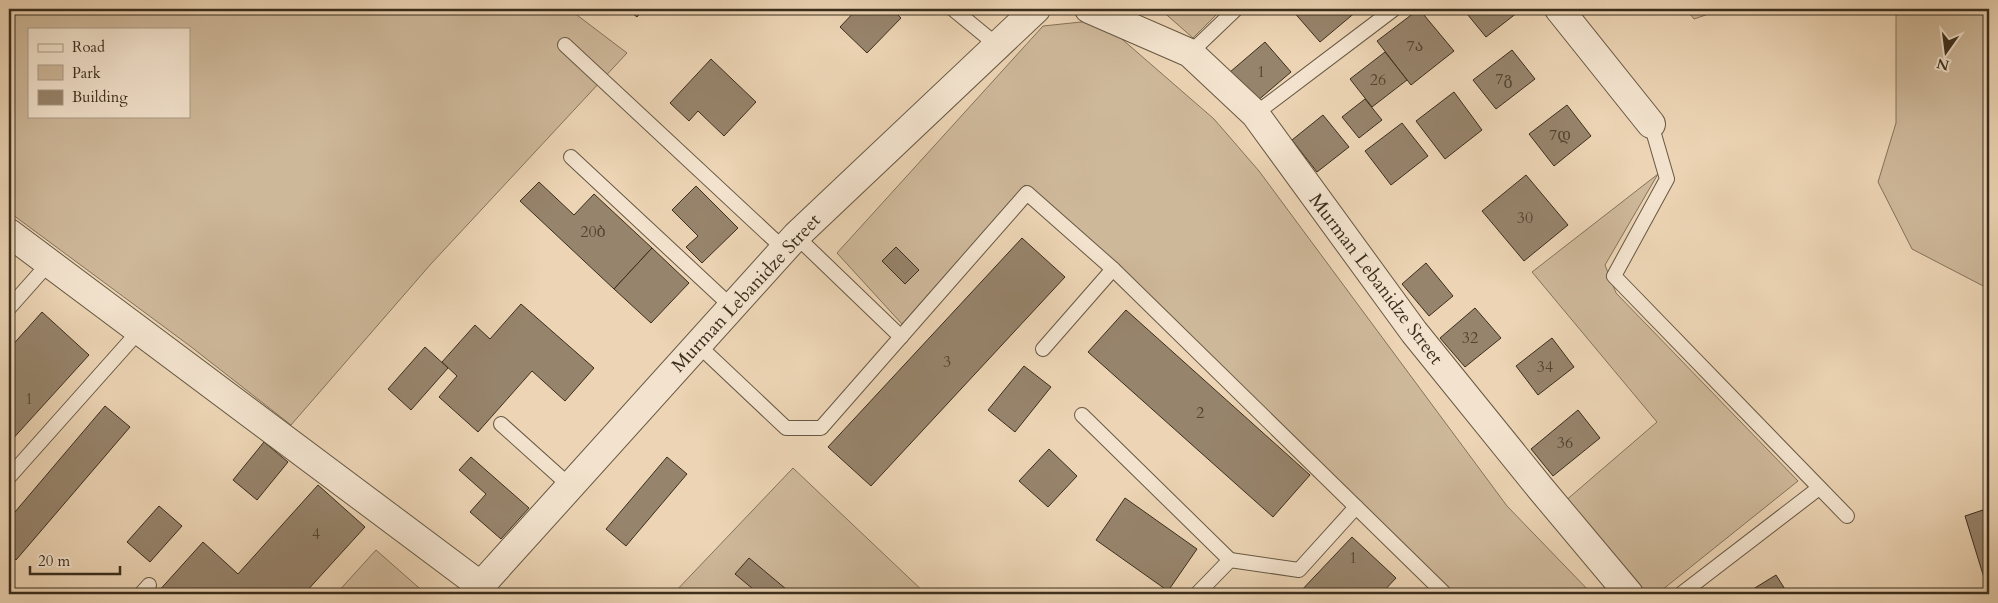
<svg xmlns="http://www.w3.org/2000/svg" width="1998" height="603" viewBox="0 0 1998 603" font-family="Cardo,'Noto Serif Georgian',serif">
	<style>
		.green { fill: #ceb89a; stroke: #84735c; fill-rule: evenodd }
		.building { fill: #97846c; stroke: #3b2e1d }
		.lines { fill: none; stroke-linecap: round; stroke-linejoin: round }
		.lane-casing { stroke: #675843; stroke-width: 16 }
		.street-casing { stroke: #675843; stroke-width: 30 }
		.lane { stroke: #f3e3ce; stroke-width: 14 }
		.street { stroke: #f3e3ce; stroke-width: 28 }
		.labels { text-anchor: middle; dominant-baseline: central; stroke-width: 4.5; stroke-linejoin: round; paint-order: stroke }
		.number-label { font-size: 16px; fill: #524431 }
		.street-label { font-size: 19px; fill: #3b2e1d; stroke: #f3e3ce }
	</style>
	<rect width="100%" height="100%" fill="#ecd4b4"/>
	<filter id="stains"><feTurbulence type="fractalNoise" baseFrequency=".004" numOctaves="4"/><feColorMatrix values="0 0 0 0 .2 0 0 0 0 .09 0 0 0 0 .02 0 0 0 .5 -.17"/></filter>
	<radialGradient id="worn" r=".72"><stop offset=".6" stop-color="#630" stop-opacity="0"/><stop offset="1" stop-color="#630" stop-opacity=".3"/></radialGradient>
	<g class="green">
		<path d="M9,9H569L627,53L430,265L291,425L190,346L9,212ZM29,29H189V116H29Z"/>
		<path d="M1160,9H1222L1193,38Z"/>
		<path d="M1686,9H1723L1694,19Z"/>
		<path d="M1896,9H1989V289L1912,249L1878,182L1896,123Z"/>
		<path d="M1100,20L1214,119L1259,171L1507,506L1592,594H1452L1109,258L1025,185L902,324L837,253L1043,26Z"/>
		<path d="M1658,174L1605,265L1616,293L1798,481L1657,594H1643L1564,502L1657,422L1532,272Z"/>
		<path d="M793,468L926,594H673Z"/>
		<path d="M376,550L426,594H336Z"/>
	</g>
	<g class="building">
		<path d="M627,9H643L637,17Z"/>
		<path d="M857,9H892L901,18L867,53L840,27Z"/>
		<path d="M1355,9L1357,11L1320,42L1292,10Z"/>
		<path d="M1419,9L1454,51L1411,85L1377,41Z"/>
		<path d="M1463,9H1522L1486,37Z"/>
		<path d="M1265,42L1291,72L1256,102L1230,72Z"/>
		<path d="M1512,50L1535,79L1496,109L1473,80Z"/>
		<path d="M1385,52L1407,80L1372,107L1350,79Z"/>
		<path d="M711,59L756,102L724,136L698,111L689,121L670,103Z"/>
		<path d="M1454,92L1482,130L1445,159L1416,121Z"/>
		<path d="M1365,99L1382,120L1359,138L1342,117Z"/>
		<path d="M1567,105L1591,136L1554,166L1529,134Z"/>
		<path d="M1323,115L1349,147L1317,172L1292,140Z"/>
		<path d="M1402,123L1428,156L1391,185L1365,151Z"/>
		<path d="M1526,175L1568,225L1524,261L1482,211Z"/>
		<path d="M539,182L574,215L594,194L652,248L614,289L520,201Z"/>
		<path d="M696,186L738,228L702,263L686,247L698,236L672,210Z"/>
		<path d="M1022,238L1065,277L871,486L828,447Z"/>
		<path d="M896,247L919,270L905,284L882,261Z"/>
		<path d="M652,248L689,283L651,323L614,289Z"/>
		<path d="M1426,263L1453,296L1429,316L1402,284Z"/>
		<path d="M521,304L594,368L565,401L532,371L478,432L439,397L457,376L442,362L475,325L490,339Z"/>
		<path d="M1475,308L1501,338L1465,367L1440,338Z"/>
		<path d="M1126,310L1310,475L1273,517L1088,352Z"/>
		<path d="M42,312L89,355L9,443V349Z"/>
		<path d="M1552,338L1574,367L1538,395L1516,366Z"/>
		<path d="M425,347L448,368L411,410L388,389Z"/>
		<path d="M1024,366L1051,387L1015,432L988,410Z"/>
		<path d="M105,406L130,427L16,560L9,554V519Z"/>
		<path d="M1578,410L1600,438L1553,476L1531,449Z"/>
		<path d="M264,442L288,462L257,500L233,480Z"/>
		<path d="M1049,449L1077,476L1048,507L1019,481Z"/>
		<path d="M471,457L529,508L501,539L470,512L486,494L459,470Z"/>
		<path d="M667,457L687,474L626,546L606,529Z"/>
		<path d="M318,485L365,527L304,594L157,593L203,542L238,574Z"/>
		<path d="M1125,498L1197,549L1168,591L1096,540Z"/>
		<path d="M159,506L182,526L150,562L127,542Z"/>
		<path d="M1989,508V594L1965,516Z"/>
		<path d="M1352,537L1396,578L1381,594H1298Z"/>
		<path d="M749,558L780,584L792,594H759L735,574Z"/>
		<path d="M1776,575L1788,594H1745Z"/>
		<path d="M89,589L95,594H84Z"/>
	</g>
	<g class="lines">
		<defs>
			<g id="lane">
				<path d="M953,9L998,46"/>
				<path d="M565,45L784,249"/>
				<path d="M1190,53L1236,9"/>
				<path d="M1255,114L1394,9"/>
				<path d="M1651,124L1667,179L1614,276L1847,516"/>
				<path d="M571,157L732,307"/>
				<path d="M796,236L901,337"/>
				<path d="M1113,269L1445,594"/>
				<path d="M9,308L49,263"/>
				<path d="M697,344L786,428H821L1027,193L1113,269L1043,349"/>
				<path d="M1082,415L1230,560"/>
				<path d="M501,424L570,486"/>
				<path d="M9,477L139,331"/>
				<path d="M141,594L149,585"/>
				<path d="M1197,594L1230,560L1299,570L1356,507"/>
				<path d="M1681,594L1819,488"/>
			</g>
			<g id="street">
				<path d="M1089,9L1190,53L1255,114L1414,332L1541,489L1629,594"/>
				<path d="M1559,9L1651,124"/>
				<path d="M9,233L481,586"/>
				<path d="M473,594L796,236L1036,9"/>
			</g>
		</defs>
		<use href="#lane" class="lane-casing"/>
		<use href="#street" class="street-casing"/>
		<use href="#lane" class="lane"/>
		<use href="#street" class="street"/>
	</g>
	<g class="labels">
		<g class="number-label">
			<text x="1415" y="46">7ა</text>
			<text x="1261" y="72">1</text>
			<text x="1504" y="79">7გ</text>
			<text x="1378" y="80">26</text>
			<text x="1560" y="135">7დ</text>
			<text x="1525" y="218">30</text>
			<text x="593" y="232">20ბ</text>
			<text x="1470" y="338">32</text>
			<text x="947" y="362">3</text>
			<text x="1545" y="367">34</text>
			<text x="29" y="399">1</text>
			<text x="1200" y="413">2</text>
			<text x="1565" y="443">36</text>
			<text x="316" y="534">4</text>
			<text x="1353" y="558">1</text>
		</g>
		<g class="street-label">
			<text transform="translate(1376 279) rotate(53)">Murman Lebanidze Street</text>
			<text transform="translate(746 293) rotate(-47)">Murman Lebanidze Street</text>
		</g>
	</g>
	<rect width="1998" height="603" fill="none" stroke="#ecd4b4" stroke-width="30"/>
	<rect x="10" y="10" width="1978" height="583" fill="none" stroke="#3b2e1d" stroke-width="2.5"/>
	<rect x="15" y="15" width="1968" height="573" fill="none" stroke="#3b2e1d"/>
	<rect x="28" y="28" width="162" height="90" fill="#f3e3ce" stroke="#a99b87"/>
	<rect x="38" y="44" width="25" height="8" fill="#f3e3ce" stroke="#a99b87"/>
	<text x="72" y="52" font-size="15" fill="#3b2e1d">Road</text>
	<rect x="38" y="65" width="25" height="15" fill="#ceb89a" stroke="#a99b87"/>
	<text x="72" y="78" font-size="15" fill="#3b2e1d">Park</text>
	<rect x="38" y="90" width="25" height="15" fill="#97846c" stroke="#a99b87"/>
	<text x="72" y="102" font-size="15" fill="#3b2e1d">Building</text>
	<g transform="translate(1946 52) rotate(194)" stroke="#f3e3ce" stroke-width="4" paint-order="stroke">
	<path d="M0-4L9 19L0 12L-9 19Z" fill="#3b2e1d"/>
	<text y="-8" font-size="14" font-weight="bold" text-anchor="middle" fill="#3b2e1d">N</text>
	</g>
	<path d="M30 566v8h90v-8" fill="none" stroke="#3b2e1d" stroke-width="2.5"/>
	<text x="38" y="566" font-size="15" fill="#3b2e1d" stroke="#f3e3ce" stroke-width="4" paint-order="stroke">20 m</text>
	<rect width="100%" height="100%" filter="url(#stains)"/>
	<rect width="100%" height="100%" fill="url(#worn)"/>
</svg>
